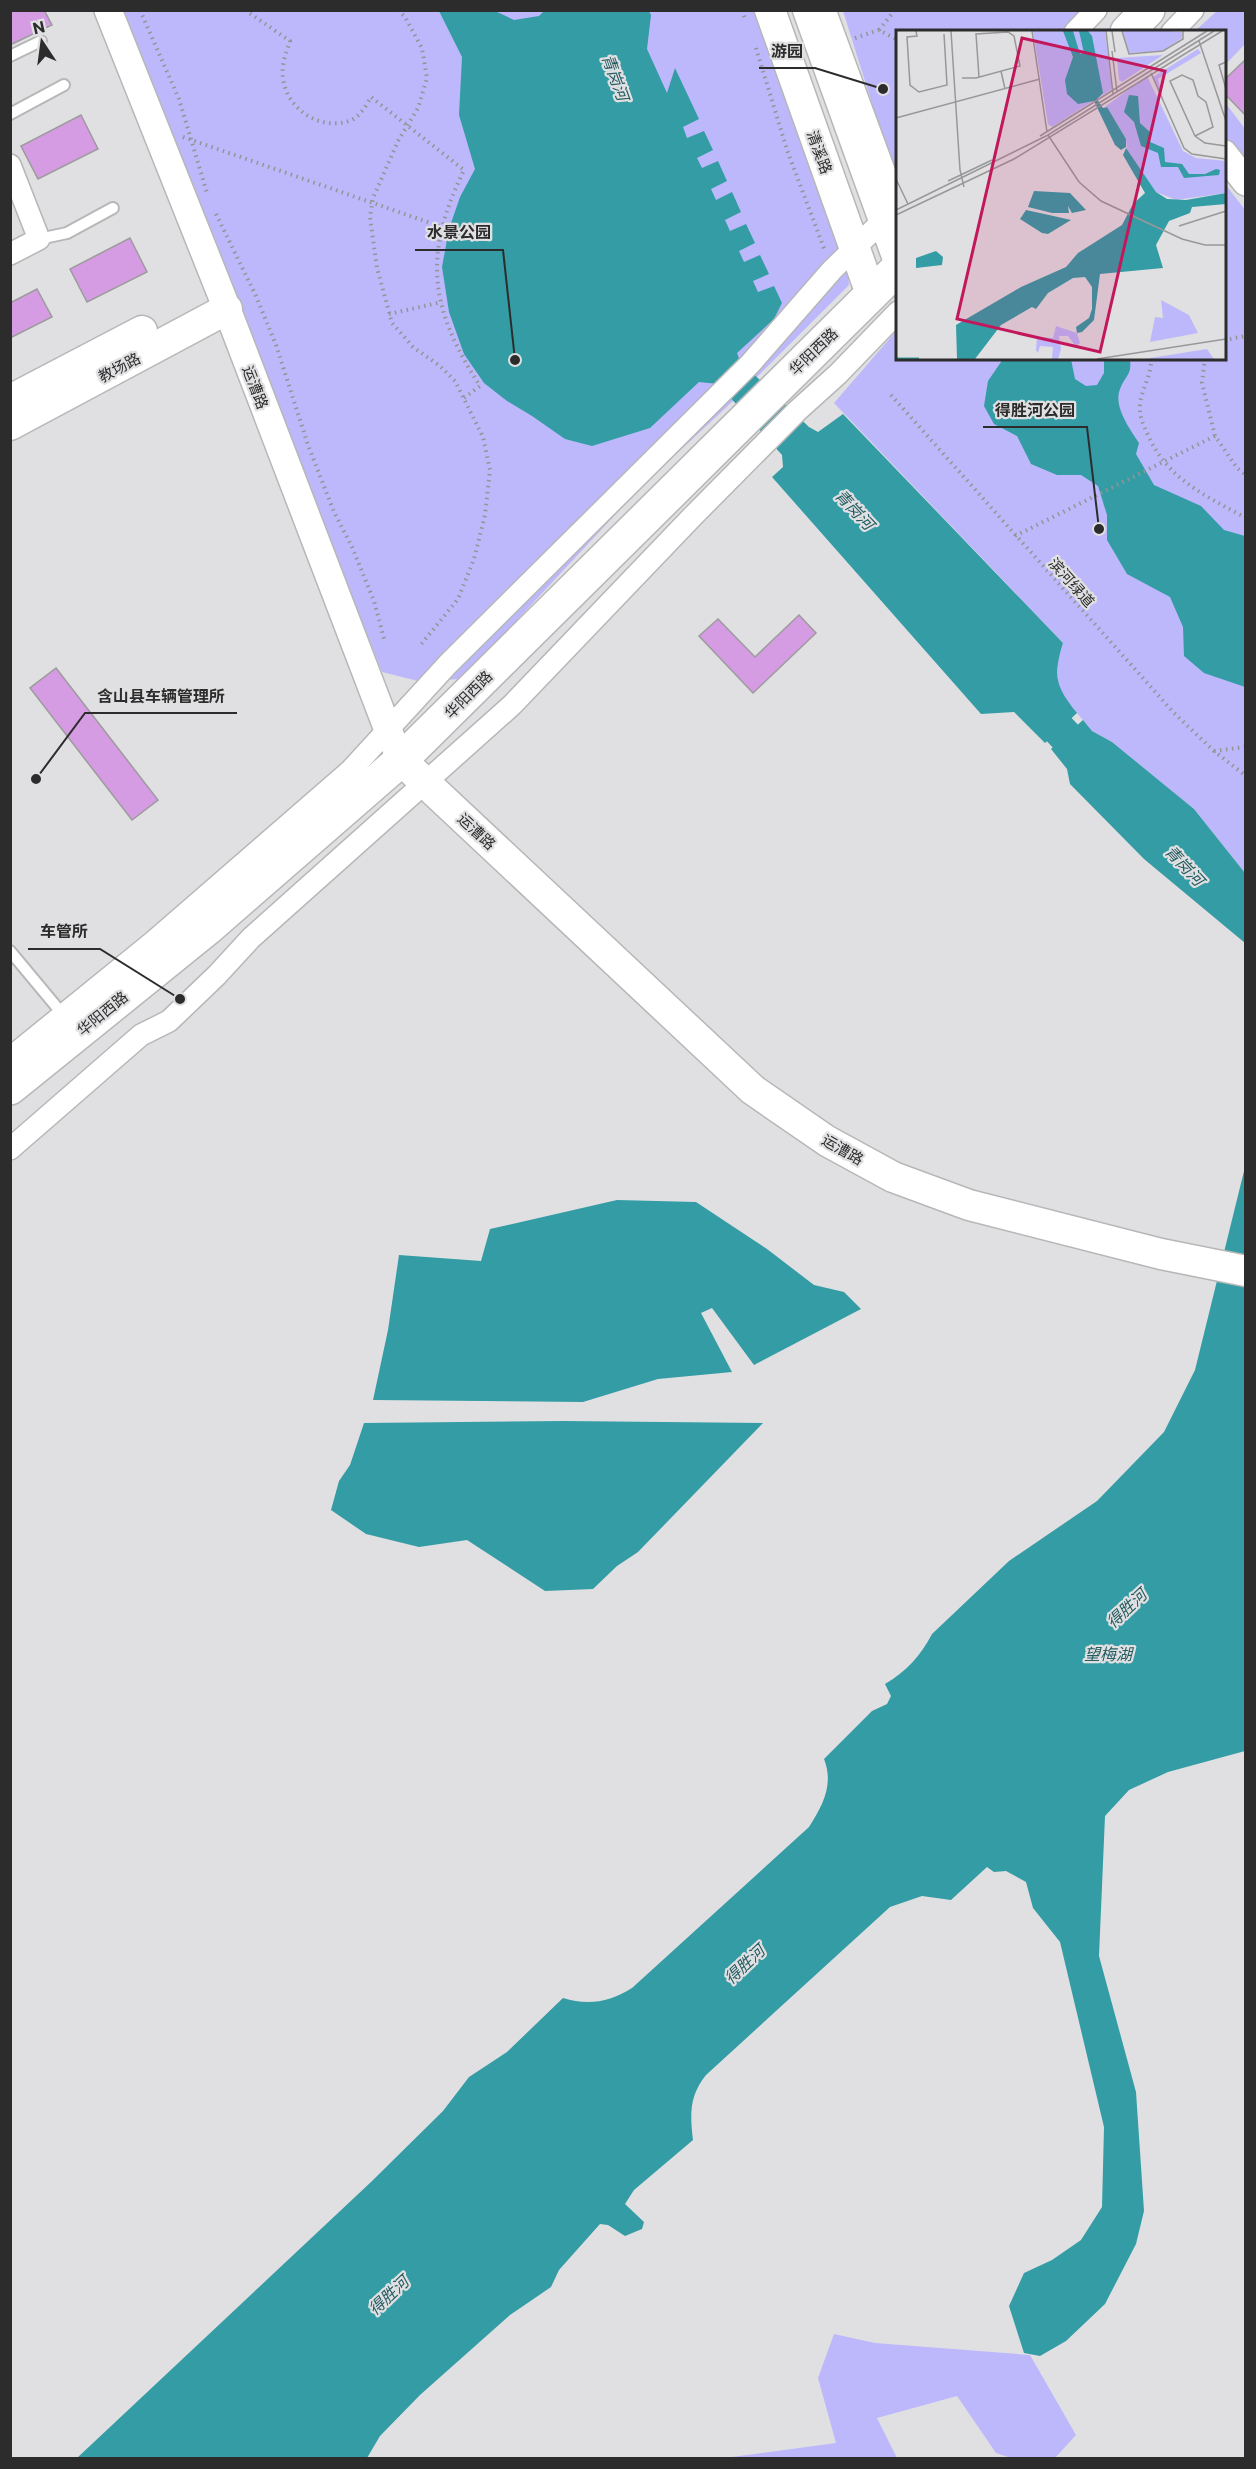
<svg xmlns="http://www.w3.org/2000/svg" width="1256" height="2469" viewBox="0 0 1256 2469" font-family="Commissioner,'Noto Sans SC',sans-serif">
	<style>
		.green { fill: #bcb8fb }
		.water { fill: #349ca5 }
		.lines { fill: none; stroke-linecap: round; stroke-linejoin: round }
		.river { stroke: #349ca5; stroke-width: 34 }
		.building { fill: #d59ce4; stroke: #9c9b9c; stroke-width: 1.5 }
		.service-casing { stroke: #b7b7b8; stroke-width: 14 }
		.minor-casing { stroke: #b7b7b8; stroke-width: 24 }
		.tertiary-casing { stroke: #b7b7b8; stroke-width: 30 }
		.secondary-casing { stroke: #b7b7b8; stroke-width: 33 }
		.primary-casing { stroke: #b7b7b8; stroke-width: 36 }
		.path { stroke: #949495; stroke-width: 4; stroke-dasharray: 1.5 4.5; stroke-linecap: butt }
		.service { stroke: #fff; stroke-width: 10 }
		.minor { stroke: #fff; stroke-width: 21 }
		.tertiary { stroke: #fff; stroke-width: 27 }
		.secondary { stroke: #fff; stroke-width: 30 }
		.primary { stroke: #fff; stroke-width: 33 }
		.labels { text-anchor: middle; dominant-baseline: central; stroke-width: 4.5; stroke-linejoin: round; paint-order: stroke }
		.street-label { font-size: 15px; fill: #2c2c2c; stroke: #e0e0e2 }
		.water-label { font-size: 16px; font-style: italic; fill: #245c61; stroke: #e0e0e2 }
		.inset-river { fill: none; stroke: #349ca5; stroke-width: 3 }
		.inset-road { fill: none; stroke: #989899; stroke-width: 1.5 }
		.view { fill: #c2185b; fill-opacity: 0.15; stroke: #c2185b; stroke-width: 3 }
		.inset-edge { fill: none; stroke: #2c2c2c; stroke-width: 3 }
		.leader { fill: none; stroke: #2c2c2c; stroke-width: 2 }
		.callout-dot { fill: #2c2c2c; stroke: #e0e0e2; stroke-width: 2 }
		.callout-label { font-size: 16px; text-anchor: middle; font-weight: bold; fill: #2c2c2c; stroke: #e0e0e2; stroke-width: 4.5; stroke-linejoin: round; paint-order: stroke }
	</style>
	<rect width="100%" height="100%" fill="#e0e0e2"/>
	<g class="green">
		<path d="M119,11H759L846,252L849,285L733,401L641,487L462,679L418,681L382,672Z"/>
		<path d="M843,11H1093L1073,31L898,32L897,168L890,161Z"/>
		<path d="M1217,11H1245V44L1225,65L1224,32L1195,31Z"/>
		<path d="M1224,101L1245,129V169L1225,140Z"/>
		<path d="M1225,184L1246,211L1245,873L1194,809L1112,742L1092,731L1062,695L1058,683L1057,663L1063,643L834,403L897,330L898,358H1224Z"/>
		<path d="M834,2334L875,2343L1030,2355L1076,2435L1055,2458H1011L996,2453L957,2396L877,2418L897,2458H724L836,2443L818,2378Z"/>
	</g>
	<g class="water">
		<path d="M439,11H495L514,20L539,16L544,11H649L651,15L647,49L667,93L675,68L699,119L683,127L687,138L704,131L713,150L697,158L702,168L718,161L727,181L711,189L716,200L732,192L741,212L725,220L730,231L746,224L755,243L739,251L744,262L760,255L769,274L753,281L758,292L774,286L782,303L774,319L737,353L740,361L809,427L818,432L843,414L1063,643C1053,676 1055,686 1077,713L1045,743L1014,712L981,714L772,477L783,467L782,455L718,384L699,382L650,428L592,446L565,439L532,416L507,401L484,383L464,354L449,312L442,267L449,229L460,197L475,169L459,115L462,57Z"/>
		<path d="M1003,359H1071L1075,379L1086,386L1097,385L1104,373V359H1130C1132,376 1125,375 1120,389C1113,407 1130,429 1139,443L1136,454L1154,485L1201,506L1224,530L1245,536V687L1204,673L1184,656L1183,627L1170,597L1127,574L1107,540V515L1098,486L1081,475H1057L1031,464L1017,436L994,424L984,406L988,381Z"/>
		<path d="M1083,720L1092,731L1112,742L1194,809L1245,873V943L1144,859L1070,784L1067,769L1051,749Z"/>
		<path d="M1245,1167V1751L1168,1772L1129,1790L1105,1816L1099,1956L1136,2092L1144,2211L1136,2244L1105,2304L1066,2341L1040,2356L1024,2353L1009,2306L1024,2273L1052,2260L1081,2240L1102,2207L1104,2127L1060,1942L1033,1908L1026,1882L1006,1871L994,1872L987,1867L951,1900L922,1896L890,1907L706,2075C689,2096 690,2115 693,2140L634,2190L625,2204L644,2222L642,2229L625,2236L608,2225L600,2224L559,2270L551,2287L510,2315L420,2395L380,2436L367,2458H77L371,2182L443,2111L469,2077L507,2052L563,1998C588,2006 610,2002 632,1988L809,1827C823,1805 834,1784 824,1759L872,1711L887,1704L891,1696L885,1684C906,1672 921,1655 932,1634L1009,1561L1097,1501L1164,1432L1195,1370Z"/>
		<path d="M617,1200L696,1202L767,1249L814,1285L844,1292L861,1309L754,1365L712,1308L701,1313L732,1372L658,1379L583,1402L373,1400L388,1330L399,1255L481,1261L490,1229Z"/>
		<path d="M564,1421L763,1423L638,1552L617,1566L593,1589L545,1591L467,1540L419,1547L366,1534L331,1510L339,1481L350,1465L364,1423Z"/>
	</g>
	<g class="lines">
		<path class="river" d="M1027,695L1097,770"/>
	</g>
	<g class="building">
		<path d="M10,10H44L52,25L10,45Z"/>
		<path d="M1245,60V115L1224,93V80Z"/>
		<path d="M81,115L98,149L38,179L21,146Z"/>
		<path d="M130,238L147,272L87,302L70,269Z"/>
		<path d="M37,289L52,317L10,338V303Z"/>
		<path d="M799,615L816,633L753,693L699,636L718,619L755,657Z"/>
		<path d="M56,668L158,800L132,820L30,688Z"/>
	</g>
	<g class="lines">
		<defs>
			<g id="service">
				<path d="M10,56L41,41"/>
				<path d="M10,114L64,85"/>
				<path d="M39,239L67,233L113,208"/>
				<path d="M10,951L65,1017"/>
			</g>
			<g id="minor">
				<path d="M825,10L898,208"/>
				<path d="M1075,32L1096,10"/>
				<path d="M1172,32L1193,10"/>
				<path d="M10,165L39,239L10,254"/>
				<path d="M10,1058L153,942L350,771L448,664L750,364L832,270L898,206"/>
				<path d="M10,1149L141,1035L169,1021L217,975L251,938L512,705L692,517L797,411L838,374L898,312"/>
			</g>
			<g id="tertiary">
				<path d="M108,10L227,309L388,730L401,760"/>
				<path d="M1224,154L1246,182"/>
			</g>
			<g id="secondary">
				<path d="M770,10L871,294"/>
				<path d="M808,10L898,259"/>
				<path d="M10,400L142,331"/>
				<path d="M10,425L227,309"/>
				<path d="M401,760L753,1090L827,1141L893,1177L969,1205L1161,1254L1246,1271"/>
			</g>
			<g id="primary">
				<path d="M1127,32L1148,10"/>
				<path d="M10,1088L208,928L401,760L898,268"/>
			</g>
		</defs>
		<use href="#service" class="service-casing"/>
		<use href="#minor" class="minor-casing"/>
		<use href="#tertiary" class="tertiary-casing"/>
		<use href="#secondary" class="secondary-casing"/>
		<use href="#primary" class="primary-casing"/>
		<g class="path">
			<path d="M140,10L179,99L207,193"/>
			<path d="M245,10L290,41C286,53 281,65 283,78C286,108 319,131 349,121C359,118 366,106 371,97L464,170C423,255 429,307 480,386L464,398"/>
			<path d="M398,10L405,17L422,48L427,78L418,108L398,141L373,198L370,217L377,268L392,323L413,347L440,366L455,381L483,437L490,470L485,515L474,559L458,599L419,647"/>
			<path d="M742,10L746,21"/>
			<path d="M879,30L895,10"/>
			<path d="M855,38L879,30L898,40"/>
			<path d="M756,48L787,150L825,251"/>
			<path d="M183,137L442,227"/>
			<path d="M216,214L256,296L276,345L308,445L334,512L352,547L374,601L385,642"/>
			<path d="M389,314L442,302"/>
			<path d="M1224,340L1246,336"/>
			<path d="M1151,358C1152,375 1142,388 1140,404C1139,416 1143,424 1148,435C1167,479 1206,496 1246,518"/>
			<path d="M1205,358L1202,383L1215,436L1237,468L1246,475"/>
			<path d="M891,395L1174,713L1214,751L1246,776"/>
			<path d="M1015,536L1215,436"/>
			<path d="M1214,751L1246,747"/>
		</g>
		<use href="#service" class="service"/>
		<use href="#minor" class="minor"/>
		<use href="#tertiary" class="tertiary"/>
		<use href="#secondary" class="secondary"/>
		<use href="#primary" class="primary"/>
	</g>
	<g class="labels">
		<g class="street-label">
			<text transform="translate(820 152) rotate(70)">清溪路</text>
			<text transform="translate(813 351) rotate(-44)">华阳西路</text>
			<text transform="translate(119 367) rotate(-28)">教场路</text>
			<text transform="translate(256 387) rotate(69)">运漕路</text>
			<text transform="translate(1072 582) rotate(48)">滨河绿道</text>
			<text transform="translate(468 694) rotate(-45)">华阳西路</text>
			<text transform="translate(477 831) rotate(43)">运漕路</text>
			<text transform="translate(102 1013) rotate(-39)">华阳西路</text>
			<text transform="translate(843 1149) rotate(30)">运漕路</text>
		</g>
		<g class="water-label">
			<text transform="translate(616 77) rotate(70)">青岗河</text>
			<text transform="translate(855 509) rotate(47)">青岗河</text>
			<text transform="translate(1185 865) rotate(47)">青岗河</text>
			<text transform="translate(1126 1608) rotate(-43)">得胜河</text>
			<text x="1108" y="1653">望梅湖</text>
			<text transform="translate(744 1964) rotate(-43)">得胜河</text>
			<text transform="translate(388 2295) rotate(-43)">得胜河</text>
		</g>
	</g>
	<g transform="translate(896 30)">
		<rect width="330" height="330" fill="#e0e0e2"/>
		<path d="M137,1H209L216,59L156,97L152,94ZM227,1H272L286,2V8L266,21L233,23ZM302,19L305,23L262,49L267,69L257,47ZM267,25L226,52L223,50L221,28ZM251,46L287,121L300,128L330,131V163L280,170L260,162L253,152L231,120L230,109L210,76ZM265,270L293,285L302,303L254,312L259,287L267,288ZM160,296L181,303L184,313L180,317L172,306H163L165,319L162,329H156L157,317L144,316L142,323L140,320L141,307L157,308ZM311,319L318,329H248Z" fill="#bcb8fb"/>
		<path d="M167,1H177L184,24L188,23L183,1H192L196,6L207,63L201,69L207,78L211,77L230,109V117L225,120L219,115L198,71L182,74L171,64L169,50L177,27ZM233,65L242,66L244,93L255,103L254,112L268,118L269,132L286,134L293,144H309L320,139L324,140L323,145L288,148L282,137H265L262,123L245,116L238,92L228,82ZM230,118L260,162L271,169L290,170L330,163V174L296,177L294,183L273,191L260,215L267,238L204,244L198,290L186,302L181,303L180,297L193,288L196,279V257L189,247L177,248L152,263L140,279L136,277L105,295L79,329H61L60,295L125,257L170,237L182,223L226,195L237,174L249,163L227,125ZM138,161L174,163L190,180L176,183L172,176L173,183H156L132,177ZM130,180L153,185L175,190L152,204L146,203L124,189ZM40,221L47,227L46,235L20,238V228Z" fill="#349ca5"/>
		<path class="inset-river" d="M0,329H23"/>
		<path class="inset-road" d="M20,1L21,6L11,7L14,55L23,62L51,55L48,4M55,1L64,140L68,157M136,1L151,102M210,1L217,64M216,1L219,22M226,1L233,24L267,21L287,9V1M303,11L330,91M216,21L221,62M330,32L323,35L330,59M105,41L109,59M255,43L288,118L296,124L330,129M66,48H80L124,36L118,6L112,2L80,4L83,47M0,88L144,49M152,105L183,152L205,171L286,209L309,215H330M144,106L311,1M299,106L317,97L310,72L302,66L297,50L286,45L274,51L299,106L309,113L330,116M0,149L12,174M52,151L96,130M0,180L152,105L318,1M0,185L118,129L326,1M283,196L330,181M201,329L330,309"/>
		<path class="view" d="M126,8L269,41L204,322L61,289Z"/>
		<rect width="330" height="330" class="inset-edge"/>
	</g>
	<path class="leader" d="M883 89L815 68H759M515 360L503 250H415M1099 529L1087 427H983M36 779L85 713H237M180 999L100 949H28"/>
	<g class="callout-dot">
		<circle cx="883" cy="89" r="6"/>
		<circle cx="515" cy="360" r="6"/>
		<circle cx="1099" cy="529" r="6"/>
		<circle cx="36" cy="779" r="6"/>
		<circle cx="180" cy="999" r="6"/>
	</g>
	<g class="callout-label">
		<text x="787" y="57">游园</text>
		<text x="459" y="238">水景公园</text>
		<text x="1035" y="416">得胜河公园</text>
		<text x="161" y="702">含山县车辆管理所</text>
		<text x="64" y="937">车管所</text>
	</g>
	<rect width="1256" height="2469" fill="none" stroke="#2c2c2c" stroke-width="24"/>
	<g transform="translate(42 42) rotate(347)" stroke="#e0e0e2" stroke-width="4.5" paint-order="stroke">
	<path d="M0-4.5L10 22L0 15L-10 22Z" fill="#2c2c2c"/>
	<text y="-9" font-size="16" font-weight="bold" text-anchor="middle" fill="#2c2c2c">N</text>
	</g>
</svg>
